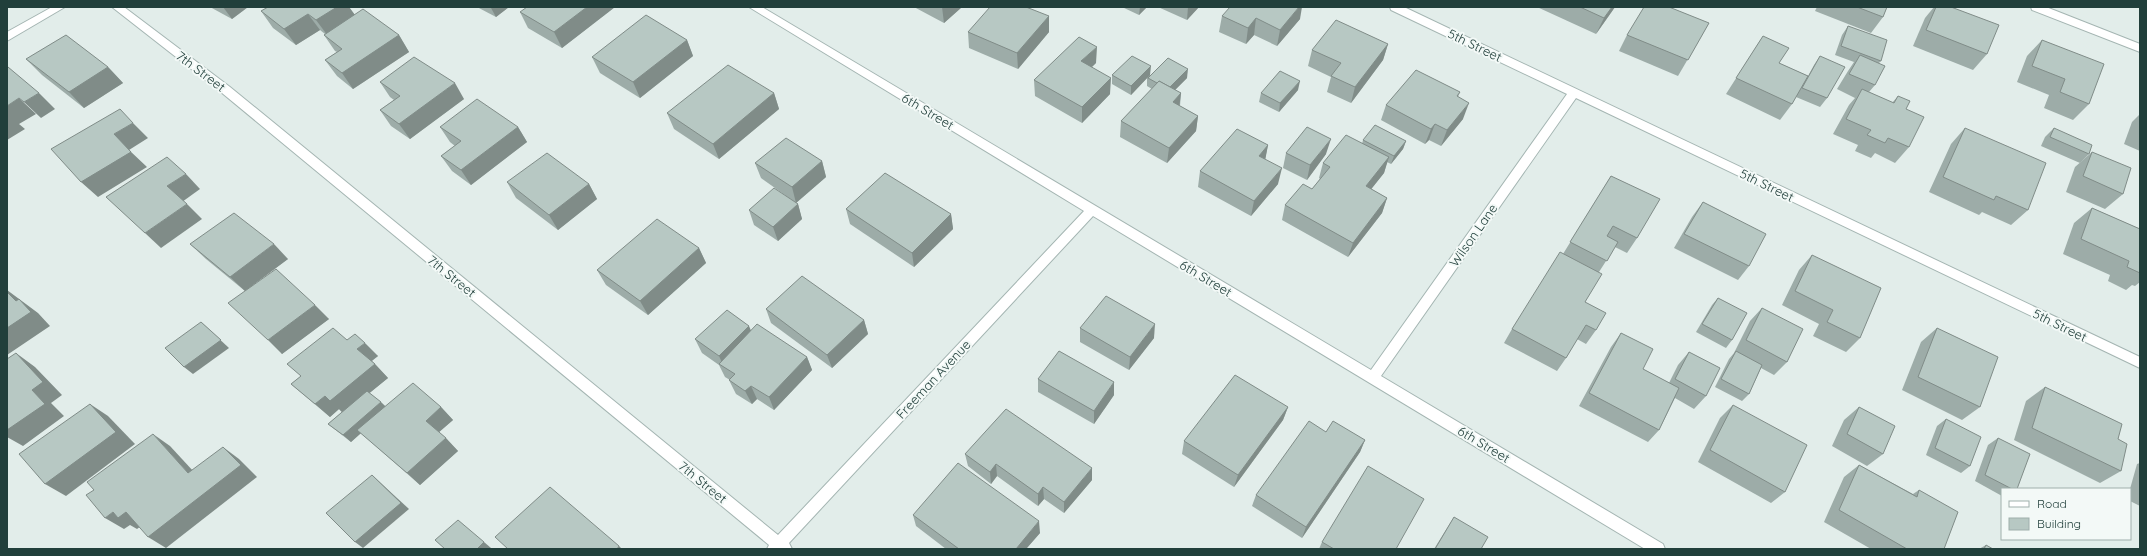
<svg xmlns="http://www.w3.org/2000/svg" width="2147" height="556" viewBox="0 0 2147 556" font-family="Quicksand,sans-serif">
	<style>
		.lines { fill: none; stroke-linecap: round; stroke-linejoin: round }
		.minor-casing { stroke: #a4b5b2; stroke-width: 2 }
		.minor { fill: #fff; fill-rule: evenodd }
		.wall { fill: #9daca8 }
		.shaded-wall { fill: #808c88 }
		.building { fill: #b7c8c3; stroke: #808c88 }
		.labels { text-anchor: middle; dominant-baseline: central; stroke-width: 4; stroke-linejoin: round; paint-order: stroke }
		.street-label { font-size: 13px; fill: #213f3b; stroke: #f3f9f7 }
	</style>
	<rect width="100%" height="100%" fill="#e2edea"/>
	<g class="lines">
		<defs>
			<g id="minor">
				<path d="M52,7H65L7,41V32Z"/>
				<path d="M112,7H124L230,87L778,535L1084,211L749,7H762L1371,370L1567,94L1391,10L1390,7H1404L2140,357V368L1576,98L1381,376L1663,544L1665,549H1645L1093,216L789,543L792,549H767L769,545L222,93Z"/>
				<path d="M2031,7H2046L2140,44V52L2032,10Z"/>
			</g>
		</defs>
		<use href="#minor" class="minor-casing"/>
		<use href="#minor" class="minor"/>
	</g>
	<g class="wall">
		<path d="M210,7H248L232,19Z"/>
		<path d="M268,7H349L355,15L399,35L409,52L353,89L337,76L325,60L337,52L335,51L324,35L325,34L320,30L296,45L273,28L261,11Z"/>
		<path d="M477,7H509L496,17Z"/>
		<path d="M615,7L562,48L528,28L520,12Z"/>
		<path d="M914,7H962L944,23Z"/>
		<path d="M1122,7H1147L1139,15Z"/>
		<path d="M1158,7H1199L1187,20Z"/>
		<path d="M1537,7H1615L1596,34Z"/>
		<path d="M1817,7H1887L1883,17L1871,33L1815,11Z"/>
		<path d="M1934,7H1951L1987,54L1973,70L1913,46L1925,18Z"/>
		<path d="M1049,16V32L1018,69L969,48L968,32Z"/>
		<path d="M1222,16L1300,19L1277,46L1254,35L1246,44L1219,32Z"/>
		<path d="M1709,23L1678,76L1619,51L1627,35Z"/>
		<path d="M1848,26L1881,61L1879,63L1875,85L1869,92L1892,103L1898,96L1906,109L1909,147L1895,163L1875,153L1871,158L1855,151L1858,145L1833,134L1849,105L1855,98L1837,89L1848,71L1854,62L1835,55L1842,35Z"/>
		<path d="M1763,36L1779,63L1808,76L1814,65L1820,56L1827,98L1820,107L1796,97L1792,104L1780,120L1726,94Z"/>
		<path d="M687,40L693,56L640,98L600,73L592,57Z"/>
		<path d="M2042,40L2089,104L2073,120L2044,108L2049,95L2017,82L2027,56Z"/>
		<path d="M1388,44L1383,60L1351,103L1327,92L1331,77L1308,66L1312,50Z"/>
		<path d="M26,59L108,67L123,83L84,108L42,75Z"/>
		<path d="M1096,63L1092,67L1110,94L1082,123L1035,96L1034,80Z"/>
		<path d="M1112,75H1150L1187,78L1175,90L1181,93L1180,106L1198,116L1196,131L1167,163L1120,137L1121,121L1152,89L1147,86V78L1131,95L1112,84Z"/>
		<path d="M380,82L464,99L410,139L391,126L380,110L394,100L390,97Z"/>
		<path d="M1298,90L1279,112L1259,102L1261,93Z"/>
		<path d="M1460,92L1458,97L1463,119L1441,146L1429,140L1425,144L1381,120L1386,105Z"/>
		<path d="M774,93L779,109L719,159L674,129L667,113Z"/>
		<path d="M2140,114V151L2124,144L2132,122Z"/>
		<path d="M440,127H518L527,142L471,185L452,171L441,156L455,146L450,142Z"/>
		<path d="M1965,128L2028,210L2011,225L1982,212L1979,215L1929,192L1951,144Z"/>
		<path d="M2054,128L2089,154L2080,163L2041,146L2045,137Z"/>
		<path d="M1363,140L1406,141L1403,149L1391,164L1387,162L1384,173L1371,189L1387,198L1382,213L1348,257L1282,220L1285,205L1312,189L1320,179L1319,178L1323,163L1362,144Z"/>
		<path d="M1268,145L1265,159L1278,184L1251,216L1198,187L1200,171Z"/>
		<path d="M2092,152L2123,194L2105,209L2066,192L2075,167Z"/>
		<path d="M1286,153L1326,154L1307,180L1283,168Z"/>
		<path d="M822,161L826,177L796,203L761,178L755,163Z"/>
		<path d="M1611,176L1637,238L1627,253L1615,247L1599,272L1585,302L1596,330L1586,344L1577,339L1566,358L1557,371L1504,343L1512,329L1563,254Z"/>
		<path d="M507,182L589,184L597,199L558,230L516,198Z"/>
		<path d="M1703,202L1749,266L1738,280L1674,248L1692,217Z"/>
		<path d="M798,204L802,219L778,241L754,225L749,210Z"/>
		<path d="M2092,208L2140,229V282L2135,286L2132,285L2126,290L2108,281L2110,275L2063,254L2074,223Z"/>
		<path d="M846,209L951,214L953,229L914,267L850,224Z"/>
		<path d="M190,244L288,259L253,285L329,319L282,354L245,291L206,259Z"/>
		<path d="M699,248L706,263L648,315L606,285L597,270Z"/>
		<path d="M1812,255L1860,338L1846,352L1813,336L1819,324L1782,305L1799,270Z"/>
		<path d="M1718,298L1732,340L1726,348L1696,332L1712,305Z"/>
		<path d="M1762,308L1787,362L1774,375L1761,368L1749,394L1742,401L1715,387L1729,359L1734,353L1750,321Z"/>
		<path d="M766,309L864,320L868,334L832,368L771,323Z"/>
		<path d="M1080,328L1154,338L1129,370L1080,342Z"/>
		<path d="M1937,328L1980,407L1962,420L1902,390L1921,342Z"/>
		<path d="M751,330L807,357L812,370L774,410L757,399L752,404L736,394L729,380H730L725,377L719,365L702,353L695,339Z"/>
		<path d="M1621,333L1643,369L1669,383L1678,365L1689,352L1706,396L1694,409L1675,398L1659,430L1648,442L1579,406L1611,347Z"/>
		<path d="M347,340L378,356L372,361L388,378L369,393L385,406L441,407L453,420L439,432L458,451L420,485L361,433L351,442L328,424L342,412L339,409L330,417L291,384Z"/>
		<path d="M1038,379L1114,395L1094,424L1038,392Z"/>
		<path d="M2045,387L2118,439L2121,471L2100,483L2014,440L2026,401Z"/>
		<path d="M1733,405L1785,492L1771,503L1698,462L1720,418Z"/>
		<path d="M1288,407L1283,420L1234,487L1182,454L1184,441Z"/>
		<path d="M1859,407L1883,454L1867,466L1832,446L1844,420Z"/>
		<path d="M1946,419L1970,466L1961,473L1926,455L1937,426Z"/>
		<path d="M1326,432L1365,440L1360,452L1302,538L1252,506L1256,495Z"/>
		<path d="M1998,438L2012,489H2002V496L1975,481L1988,445Z"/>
		<path d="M965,454L1092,480L1064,513L1044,499L1038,506L997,476L991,484L968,466Z"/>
		<path d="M2140,463V506L2130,501V489L2137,464Z"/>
		<path d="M1859,465L1913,494L1919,490L1944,549H1871L1824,522L1844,477Z"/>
		<path d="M913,515L1040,533L1026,549H946L916,526Z"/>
		<path d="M1454,517L1481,549H1434Z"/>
		<path d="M1322,542L1396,549H1319Z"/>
		<path d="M1986,545L1993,549H1979Z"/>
	</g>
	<g class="shaded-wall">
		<path d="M223,7H248L232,19Z"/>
		<path d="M337,7H349L357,18L328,36L316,20Z"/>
		<path d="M493,7H509L496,17L491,8Z"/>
		<path d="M587,7H615L562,48L554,32Z"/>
		<path d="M942,7H962L944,23Z"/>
		<path d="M1140,7H1147L1139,15Z"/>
		<path d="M1188,7H1199L1187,20Z"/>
		<path d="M1299,7H1302L1300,19L1277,46L1280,30Z"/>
		<path d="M1612,7H1615L1596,34L1604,18Z"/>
		<path d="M308,14L320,30L296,45L284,29Z"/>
		<path d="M1049,16V32L1018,69L1017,53Z"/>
		<path d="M1256,18L1254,35L1246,44L1248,28Z"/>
		<path d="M399,35L409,52L353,89L342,73Z"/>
		<path d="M687,40L693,56L640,98L633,82Z"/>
		<path d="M1388,44L1383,60L1351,103L1355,87Z"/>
		<path d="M1097,47L1096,63L1081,77V61Z"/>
		<path d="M1151,66L1150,75L1131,95V86Z"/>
		<path d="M108,67L123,83L84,108L69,92Z"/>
		<path d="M1188,69L1187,78L1167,98L1168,89Z"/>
		<path d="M1111,78L1110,94L1082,123V107Z"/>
		<path d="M1300,81L1298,90L1279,112L1280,103Z"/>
		<path d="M455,83L464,99L410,139L399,124Z"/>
		<path d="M39,93L55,109L41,118L24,102Z"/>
		<path d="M774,93L779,109L719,159L713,144Z"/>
		<path d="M1181,93L1179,109L1173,102Z"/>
		<path d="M19,98L36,114L19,124L25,129L7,140V106Z"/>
		<path d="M1469,103L1463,119L1441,146L1447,130Z"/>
		<path d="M1198,116L1196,131L1167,163L1169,148Z"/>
		<path d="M133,123L148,138L129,150L147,167L98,197L81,182L114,134Z"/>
		<path d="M1435,124L1429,140L1425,144L1431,129Z"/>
		<path d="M518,127L527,142L471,185L461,170Z"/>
		<path d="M1331,139L1326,154L1307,180L1310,165Z"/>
		<path d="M1406,141L1403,149L1391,164L1394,156Z"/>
		<path d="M1268,145L1265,161L1259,156Z"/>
		<path d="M1389,157L1384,173L1361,202L1366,186Z"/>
		<path d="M822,161L826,177L796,203L792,187Z"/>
		<path d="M1282,168L1278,184L1251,216L1254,201Z"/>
		<path d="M186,174L200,189L182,202L167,186Z"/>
		<path d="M589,184L597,199L558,230L549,215Z"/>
		<path d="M1387,198L1382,213L1348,257L1353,243Z"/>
		<path d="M187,204L202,219L161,248L145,233Z"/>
		<path d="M798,204L802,219L778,241L773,227Z"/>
		<path d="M951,214L953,229L914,267L912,253Z"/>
		<path d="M274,244L288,259L245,291L230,277Z"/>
		<path d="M699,248L706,263L648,315L640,301Z"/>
		<path d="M7,290L38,313L50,326L7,355V328L16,301L7,292Z"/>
		<path d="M315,305L329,319L282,354L268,340Z"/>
		<path d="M864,320L868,334L832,368L827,355Z"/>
		<path d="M201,322L229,348L193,374L184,367Z"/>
		<path d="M1155,324L1154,338L1129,370L1130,357Z"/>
		<path d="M749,326L755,340L724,367L719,356Z"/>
		<path d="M365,343L378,356L370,362L357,349Z"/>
		<path d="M16,353L35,367L62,395L51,403L64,416L23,446L7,437V430L32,390Z"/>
		<path d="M807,357L812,370L774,410L769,397Z"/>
		<path d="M375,364L388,378L344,414L339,409L330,417L315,404L325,396Z"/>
		<path d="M1114,382V395L1094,424V411Z"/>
		<path d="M751,386L757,399L752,404L745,391Z"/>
		<path d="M381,402L388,409L351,442L343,435Z"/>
		<path d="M90,404L108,416L135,444L66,496L45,484Z"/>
		<path d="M441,407L453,420L438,433L426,421Z"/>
		<path d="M1288,407L1283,420L1234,487L1238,475Z"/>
		<path d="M153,434L170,446L206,485L188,473Z"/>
		<path d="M446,438L458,451L420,485L407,473Z"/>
		<path d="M1365,440L1360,452L1302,538L1306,527Z"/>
		<path d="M223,447L239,459L257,477L166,548L148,537Z"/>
		<path d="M996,464L997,476L991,484L990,472Z"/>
		<path d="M1092,468V480L1064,513V502Z"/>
		<path d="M372,475L409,509L363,548L355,542Z"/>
		<path d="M1043,487L1044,499L1038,506V494Z"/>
		<path d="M113,512H126L145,523L137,529L130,525L124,529L105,518Z"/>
		<path d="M1039,521L1040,533L1026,549H1016Z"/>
		<path d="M484,542L491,548L477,549Z"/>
		<path d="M619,546L622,549H617Z"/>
	</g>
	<g class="building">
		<path d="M268,7H337L316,20L308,14L284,29L261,11Z"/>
		<path d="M527,7H587L554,32L520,12Z"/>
		<path d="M990,7H1026L1049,16L1017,53L968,32Z"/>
		<path d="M1230,7H1299L1280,30L1256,18L1248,28L1222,16Z"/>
		<path d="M1580,7H1612L1604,18Z"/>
		<path d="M1644,7H1669L1709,23L1688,60L1627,35Z"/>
		<path d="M1857,7H1887L1883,17Z"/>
		<path d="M1936,7H1951L1999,25L1987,54L1926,30Z"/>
		<path d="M363,9L399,35L342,73L325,60L342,49L324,35Z"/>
		<path d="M646,15L687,40L633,82L592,57Z"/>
		<path d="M1336,20L1388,44L1355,87L1331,76L1341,63L1312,50Z"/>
		<path d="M1848,26L1887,40L1881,61L1841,46Z"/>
		<path d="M66,35L108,67L69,92L26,59Z"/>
		<path d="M1763,36L1789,48L1779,63L1808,76L1792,104L1736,78Z"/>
		<path d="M1079,37L1097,47L1081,61L1111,78L1082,107L1034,80Z"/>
		<path d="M2042,40L2104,64L2089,104L2060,92L2065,79L2032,66Z"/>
		<path d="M1860,55L1885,66L1875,85L1849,74Z"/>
		<path d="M1132,56L1151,66L1131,86L1112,75Z"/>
		<path d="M1820,56L1845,67L1827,98L1802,88Z"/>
		<path d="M414,57L455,83L399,124L380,110L400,96L380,82Z"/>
		<path d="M1168,58L1188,69L1170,87L1159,81L1157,83L1148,78Z"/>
		<path d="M728,65L774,93L713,144L667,113Z"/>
		<path d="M8,67L39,93L24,102L19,98L7,106V68Z"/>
		<path d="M1416,70L1460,92L1457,96L1469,103L1447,130L1435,124L1431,129L1386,105Z"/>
		<path d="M1280,71L1300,81L1280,103L1261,93Z"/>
		<path d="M1159,81L1181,93L1173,102L1198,116L1169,148L1121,121Z"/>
		<path d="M1862,89L1894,103L1898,96L1910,101L1906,109L1924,117L1909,147L1888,138L1885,143L1867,135L1871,130L1846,119Z"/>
		<path d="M477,99L518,127L461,170L441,156L461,141L440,127Z"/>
		<path d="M120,109L133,123L114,134L131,152L81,182L51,149Z"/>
		<path d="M1375,125L1406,141L1394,156L1363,140Z"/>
		<path d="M1307,127L1331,139L1310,165L1286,153Z"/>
		<path d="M1965,128L2046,163L2028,210L1996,196L1994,200L1943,177Z"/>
		<path d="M2054,128L2092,145L2089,154L2050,137Z"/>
		<path d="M1237,129L1268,145L1259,156L1282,168L1254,201L1200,171Z"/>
		<path d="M1346,135L1389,157L1366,186L1387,198L1353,243L1285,205L1303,184L1312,189L1330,167L1323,163Z"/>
		<path d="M786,138L822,161L792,187L755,163Z"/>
		<path d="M2092,152L2131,168L2123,194L2083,176Z"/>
		<path d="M547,153L589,184L549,215L507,182Z"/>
		<path d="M167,157L186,174L167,186L187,204L145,233L106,197Z"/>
		<path d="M885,173L951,214L912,253L846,209Z"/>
		<path d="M1611,176L1660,199L1637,238L1613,226L1607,236L1618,242L1607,261L1570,242Z"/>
		<path d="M774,188L798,204L773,227L749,210Z"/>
		<path d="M1703,202L1766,234L1749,266L1684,234Z"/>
		<path d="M2092,208L2140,229V273L2127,267L2129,261L2081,239Z"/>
		<path d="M234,213L274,244L230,277L190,244Z"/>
		<path d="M657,219L699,248L640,301L597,270Z"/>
		<path d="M1560,252L1602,274L1585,302L1606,313L1596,330L1586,325L1566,358L1512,329Z"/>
		<path d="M1812,255L1881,288L1860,338L1827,322L1833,310L1795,291Z"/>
		<path d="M276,269L315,305L268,340L228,303Z"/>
		<path d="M802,276L864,320L827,355L766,309Z"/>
		<path d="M7,292L16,301L19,299L31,312L7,328Z"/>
		<path d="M1106,296L1155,324L1130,357L1080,328Z"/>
		<path d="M1718,298L1747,313L1732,340L1702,324Z"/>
		<path d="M1762,308L1803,329L1787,362L1746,340Z"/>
		<path d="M727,310L749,326L719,356L695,339Z"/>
		<path d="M201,322L221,340L184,367L165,348Z"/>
		<path d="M757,324L807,357L769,397L751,386L745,391L729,380L735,374L719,364Z"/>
		<path d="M333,328L347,340L355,334L365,343L357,349L375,364L330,401L325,396L315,404L291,384L301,376L287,364Z"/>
		<path d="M1937,328L1998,357L1980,407L1918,377Z"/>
		<path d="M1621,333L1653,349L1643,369L1679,388L1659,430L1589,393Z"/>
		<path d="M1059,351L1114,382L1094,411L1038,379Z"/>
		<path d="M1736,351L1762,365L1749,394L1721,379Z"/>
		<path d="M1689,352L1720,368L1706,396L1675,379Z"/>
		<path d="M16,353L43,382L32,390L45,404L7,430V359Z"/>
		<path d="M1235,375L1288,407L1238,475L1184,441Z"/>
		<path d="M413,383L441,407L426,421L446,438L407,473L357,430Z"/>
		<path d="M2045,387L2122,424L2118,439L2127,444L2121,471L2032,428Z"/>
		<path d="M367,391L381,402L343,435L328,424Z"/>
		<path d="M90,404L116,432L45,484L19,454Z"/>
		<path d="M1733,405L1807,445L1785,492L1710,450Z"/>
		<path d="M1859,407L1895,426L1883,454L1847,434Z"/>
		<path d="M1006,409L1092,468L1064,502L1043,487L1038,494L996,464L990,472L965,454Z"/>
		<path d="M1946,419L1981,437L1970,466L1935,448Z"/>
		<path d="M1309,421L1326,432L1333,421L1365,440L1306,527L1256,495Z"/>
		<path d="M153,434L188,473L223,447L241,465L148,537L126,512L118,518L113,512L105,518L86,495L94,490L87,482Z"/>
		<path d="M1998,438L2030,454L2017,489H2012L1985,475Z"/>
		<path d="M958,463L1039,521L1016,549H959L913,515Z"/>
		<path d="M1859,465L1917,497L1919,490L1958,512L1944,549H1907L1839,510Z"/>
		<path d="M1368,466L1424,499L1396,549H1334L1322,542Z"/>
		<path d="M372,475L401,503L355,542L326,513Z"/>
		<path d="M550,487L619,546L617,549H508L495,537Z"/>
		<path d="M1454,517L1488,537L1481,549H1435Z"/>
		<path d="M458,520L484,542L477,549H445L435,540Z"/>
		<path d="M1986,545L1993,549H1984Z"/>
	</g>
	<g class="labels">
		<g class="street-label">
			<text transform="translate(1475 45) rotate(26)">5th Street</text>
			<text transform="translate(201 71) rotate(37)">7th Street</text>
			<text transform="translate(928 111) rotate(31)">6th Street</text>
			<text transform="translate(1767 185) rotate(26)">5th Street</text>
			<text transform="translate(1473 235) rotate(-55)">Wilson Lane</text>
			<text transform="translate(452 276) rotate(39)">7th Street</text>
			<text transform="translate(1206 278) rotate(31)">6th Street</text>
			<text transform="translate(2060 325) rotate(26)">5th Street</text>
			<text transform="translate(933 379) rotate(-47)">Freeman Avenue</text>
			<text transform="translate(1484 444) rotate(31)">6th Street</text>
			<text transform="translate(703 482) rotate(39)">7th Street</text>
		</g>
	</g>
	<rect width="2147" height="556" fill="none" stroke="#213f3b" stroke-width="16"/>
	<rect x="2001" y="488" width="130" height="52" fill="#f3f9f7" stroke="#9fafac"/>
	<rect x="2009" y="501" width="20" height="6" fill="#ffffff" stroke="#9fafac"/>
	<text x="2037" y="508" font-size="12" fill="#213f3b">Road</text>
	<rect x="2009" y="518" width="20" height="12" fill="#b7c8c3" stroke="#9fafac"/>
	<text x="2037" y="528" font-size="12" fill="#213f3b">Building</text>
</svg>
